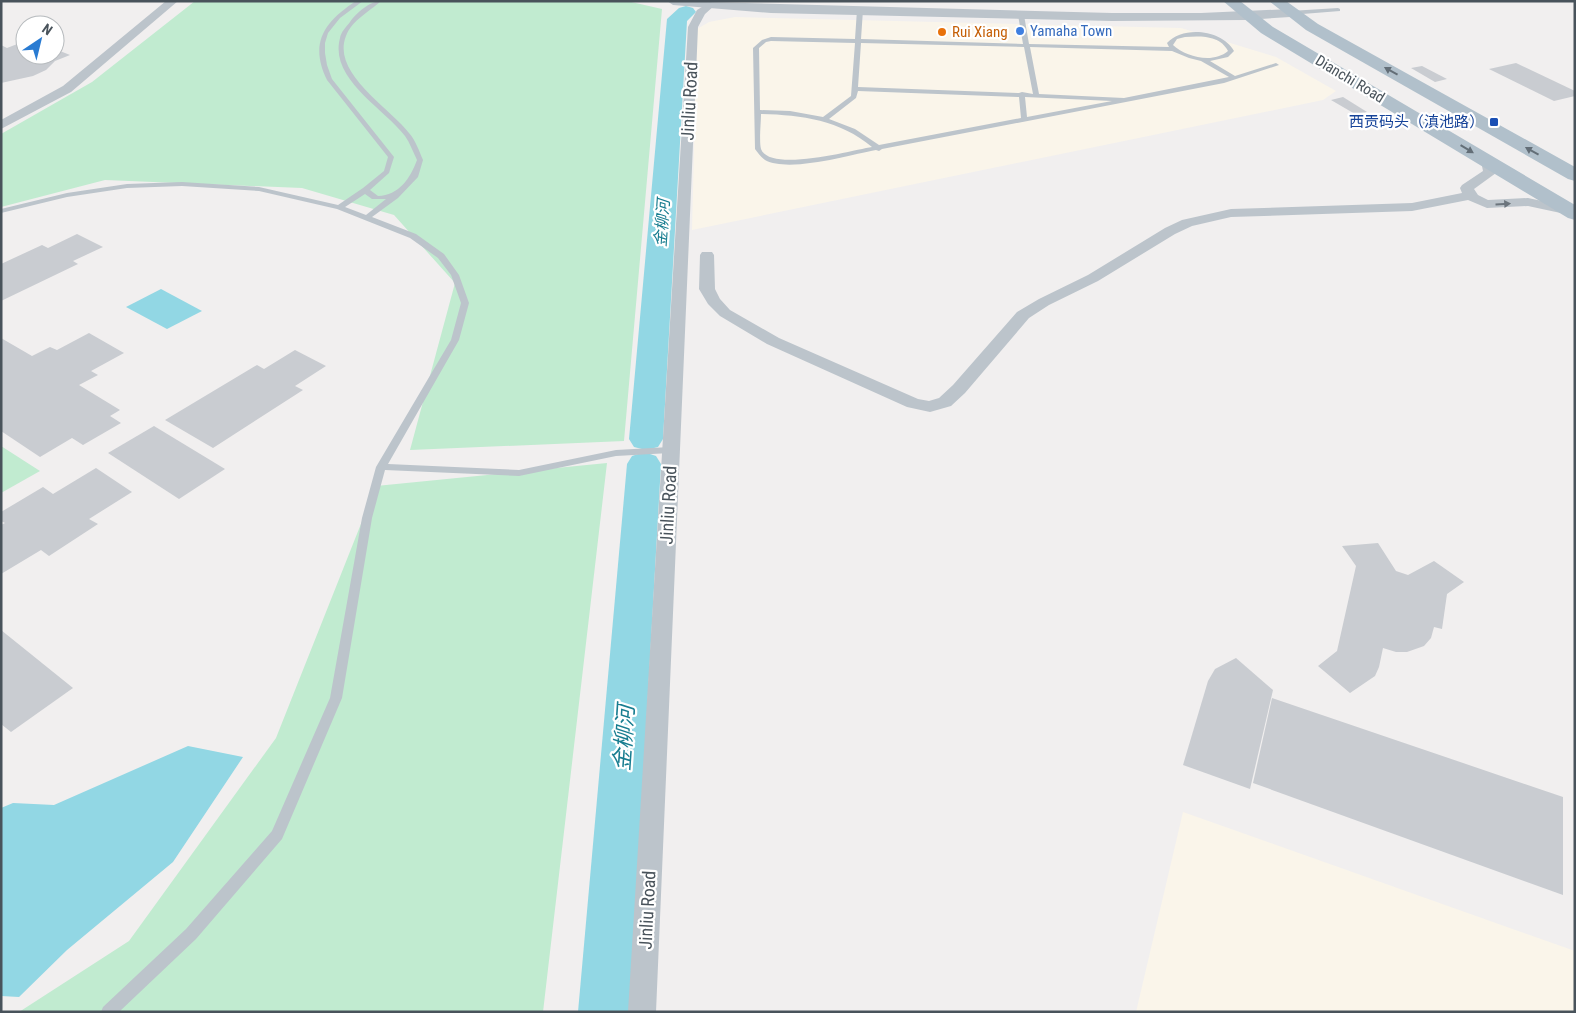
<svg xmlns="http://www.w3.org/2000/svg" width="1576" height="1013" viewBox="0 0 1576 1013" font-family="'Roboto Condensed','Noto Sans SC',sans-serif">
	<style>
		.commercial { fill: #faf5ea }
		.green { fill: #c1ebd0 }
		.water { fill: #92d7e4 }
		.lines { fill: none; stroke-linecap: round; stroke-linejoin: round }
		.river { fill: #92d7e4; fill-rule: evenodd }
		.building { fill: #c9ccd1 }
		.service { fill: #bcc4cb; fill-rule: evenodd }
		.minor { fill: #bcc4cb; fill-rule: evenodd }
		.tertiary { fill: #bcc4cb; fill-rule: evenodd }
		.primary { fill: #b1c0cb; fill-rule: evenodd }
		.oneway { fill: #636e77 }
		.oneway2 { fill: #6c757d }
		.shop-dot { fill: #3f7fe0; stroke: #fff; stroke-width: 2 }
		.food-dot { fill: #e8710a; stroke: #fff; stroke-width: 2 }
		.transit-dot { fill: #1a4fb4; stroke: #fff; stroke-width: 2 }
		.labels { text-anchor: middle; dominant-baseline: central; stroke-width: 4.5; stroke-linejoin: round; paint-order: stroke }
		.far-shop-label { font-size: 15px; fill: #366cbe; stroke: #fff; text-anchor: start }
		.far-food-label { font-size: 15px; fill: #c56008; stroke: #fff; text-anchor: start }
		.far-street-label { font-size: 15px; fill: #49535b; stroke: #fff }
		.far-transit-label { font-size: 15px; fill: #164399; stroke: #fff; text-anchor: end }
		.far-water-label { font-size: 16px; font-style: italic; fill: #187d90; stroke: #fff }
		.street-label { font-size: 18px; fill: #49535b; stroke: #fff }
		.near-water-label { font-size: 22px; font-style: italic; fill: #187d90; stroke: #fff }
	</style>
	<rect width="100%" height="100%" fill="#f1efef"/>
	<g class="commercial">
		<path d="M735,17L1181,28L1276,57L1336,91L1323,100L692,230L697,29L709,22Z"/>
		<path d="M1183,812L1575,951V1012H1136Z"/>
	</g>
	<g class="green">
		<path d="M195,1H627L662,9L624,441L410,450L455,283L394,215L302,188L105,180L1,207V134L92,82Z"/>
		<path d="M1,446L40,471L1,493Z"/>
		<path d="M607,463L543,1012H19L129,941L276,738L376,486Z"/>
	</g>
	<g class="water">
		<path d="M161,289L202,311L167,329L126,307Z"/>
		<path d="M188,746L243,757L173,862L67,950L19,997L1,996V808L13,803L54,805Z"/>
	</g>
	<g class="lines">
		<g class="river">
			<path d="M686,6L693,8L696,12L687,21L663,439L658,447L646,450L634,447L629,439L667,19L679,8Z"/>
			<path d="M644,452L656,456L661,464L630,1012H578L627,464L632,456Z"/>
		</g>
	</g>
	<g class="building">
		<path d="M25,41V55H55V49L70,55L55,61L46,70L33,76L1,83V45L7,48Z"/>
		<path d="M1516,63L1575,91V96L1554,101L1489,69Z"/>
		<path d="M1422,66L1447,79L1435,82L1411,68Z"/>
		<path d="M1343,97L1367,112L1355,114L1331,100Z"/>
		<path d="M77,234L103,247L73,261L78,264L1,301V264L42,245L48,248Z"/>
		<path d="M89,333L124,353L91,371L98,375L79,385L120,410L110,416L121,423L83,445L72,438L40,457L1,431V338L32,356L50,347L57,350Z"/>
		<path d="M295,350L326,366L295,386L303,390L213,448L165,420L257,365L264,369Z"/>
		<path d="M154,426L225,469L179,499L108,453Z"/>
		<path d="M96,468L132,492L89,519L98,524L49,556L41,550L1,574V525L5,523L1,521V512L43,487L53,494Z"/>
		<path d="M1378,543L1396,571L1408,575L1434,561L1464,582L1447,594L1442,629L1434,627L1431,638L1424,646L1407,652H1396L1383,648L1379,667L1375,676L1350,693L1318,666L1337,651L1356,566L1342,546Z"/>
		<path d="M1,630L73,688L11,732L1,724Z"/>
		<path d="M1236,658L1273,690L1250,789L1183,765L1208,681L1215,669Z"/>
		<path d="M1272,698L1563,797V895L1253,783Z"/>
	</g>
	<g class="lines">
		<g class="service">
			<path d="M356,1H363L340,18L328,33L325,43V53L327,65L332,79L394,157L389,173L370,190L378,196C399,195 410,179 417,160C413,152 410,143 405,136C384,108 329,79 340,38C341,32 346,27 350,22C356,13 370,1 381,1C369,12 352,20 346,36C331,73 390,108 409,133C416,141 419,151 423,160L418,177L398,198L372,217L416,234L444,254L459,275L469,303L459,340L388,464L519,470L616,450L670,447L675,450L670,453L616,456L519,476L385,470L372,518L342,698L282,839L196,939L119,1012H101L103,1007L186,929L272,831L330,698L362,518L376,467L451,340L461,303L451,275L438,258L410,238L337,209L259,191L182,186L127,188L67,197L1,213V209L67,193L127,184L182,182L259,187L338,205L363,188L384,171L388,157L327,80C309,43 324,22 356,1ZM365,194L372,199H386L366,215L345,207Z"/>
			<path d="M860,8L863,10L861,39L1023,44L1018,15L1021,13L1024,15L1029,44L1169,47L1167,43C1183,25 1223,30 1234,51L1228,57L1210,61L1235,76L1276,63L1279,65L1224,83L882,149L879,151L876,150C849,155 789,173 765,160C761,157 758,153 755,149L753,48L762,40L771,37L855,39L857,10ZM1185,37C1200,36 1220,35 1228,51C1213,64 1186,57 1173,45L1177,39ZM771,41L855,43L851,96L823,117L790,111L760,110L759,48L766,42ZM861,43L1024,47L1033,94L1022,92L1019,93L858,87ZM1030,47L1172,51L1189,58L1201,61L1229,77L1124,98L1039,94ZM858,91L1019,97L1021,118L879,145L855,129L829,119L856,98ZM1025,97L1112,101L1027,117ZM761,114C801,115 840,120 872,147C853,150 770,173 761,149C759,141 761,123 761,114Z"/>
			<path d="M1338,8L1340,9V11L1290,15L1287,13L1290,11Z"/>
		</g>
		<g class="minor">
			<path d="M166,1H178L71,92L1,129V120L63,86Z"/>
			<path d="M710,2L715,5L705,14L698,27L656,1012H628L688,27L697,10Z"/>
			<path d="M1488,157L1495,161L1496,173L1474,189L1478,195L1488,200L1528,198L1575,208V214L1570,215L1528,206L1487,208L1468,200L1412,211L1231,217L1192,226L1175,234L1098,281L1049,305L1029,318L965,393L951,406L930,412L907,407L767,344L720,316L708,304L699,289L700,255L702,252H712L714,255L715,289L720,299L730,310L779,338L918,399L929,401L939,398L953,385L1017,312L1039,299L1088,275L1165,228L1182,220L1231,209L1412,203L1462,193L1460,188L1462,185L1483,171L1481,161Z"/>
		</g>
		<path class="tertiary" d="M667,1L1112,13H1201L1290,9L1297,13L1290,17L1246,20L1112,21L771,13L673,5Z"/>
		<g class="primary">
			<path d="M1223,1H1240L1273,27L1575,205V220L1568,218L1261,33Z"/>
			<path d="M1269,1H1286L1318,24L1575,167V181L1568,179L1306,30Z"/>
		</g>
	</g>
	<defs><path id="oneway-solid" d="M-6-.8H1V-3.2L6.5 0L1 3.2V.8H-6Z" transform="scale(1.25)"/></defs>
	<g class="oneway">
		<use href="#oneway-solid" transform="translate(1391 71) rotate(-151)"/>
		<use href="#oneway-solid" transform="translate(1467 149) rotate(31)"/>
		<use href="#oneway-solid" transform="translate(1532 151) rotate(-151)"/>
	</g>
	<use class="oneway2" href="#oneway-solid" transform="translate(1503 204) rotate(-4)"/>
	<circle class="shop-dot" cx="1020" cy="31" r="5"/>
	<circle class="food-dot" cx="942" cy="32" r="5"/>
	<rect class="transit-dot" x="1489" y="117" width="10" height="10" rx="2.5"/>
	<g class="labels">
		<g class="far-shop-label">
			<text x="1030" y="31">Yamaha Town</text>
		</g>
		<g class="far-food-label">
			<text x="952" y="32">Rui Xiang</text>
		</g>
		<g class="far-street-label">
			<text transform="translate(1350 79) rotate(31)">Dianchi Road</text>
		</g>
		<g class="far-transit-label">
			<text x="1484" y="122">西贡码头（滇池路）</text>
		</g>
		<g class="far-water-label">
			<text transform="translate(662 223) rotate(-86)">金柳河</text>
		</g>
		<g class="street-label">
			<text transform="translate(689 101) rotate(-87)">Jinliu Road</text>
			<text transform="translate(668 505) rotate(-87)">Jinliu Road</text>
			<text transform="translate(647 910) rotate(-87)">Jinliu Road</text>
		</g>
		<g class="near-water-label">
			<text transform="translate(624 738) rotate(-86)">金柳河</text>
		</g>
	</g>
	<rect width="1576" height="1013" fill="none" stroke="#49535b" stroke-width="5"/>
	<g transform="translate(40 40) rotate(35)"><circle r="24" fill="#ffffff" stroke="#b6babd"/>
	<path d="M0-4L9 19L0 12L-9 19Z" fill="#297bd2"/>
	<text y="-8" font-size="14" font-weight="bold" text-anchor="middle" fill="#49535b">N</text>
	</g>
</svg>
